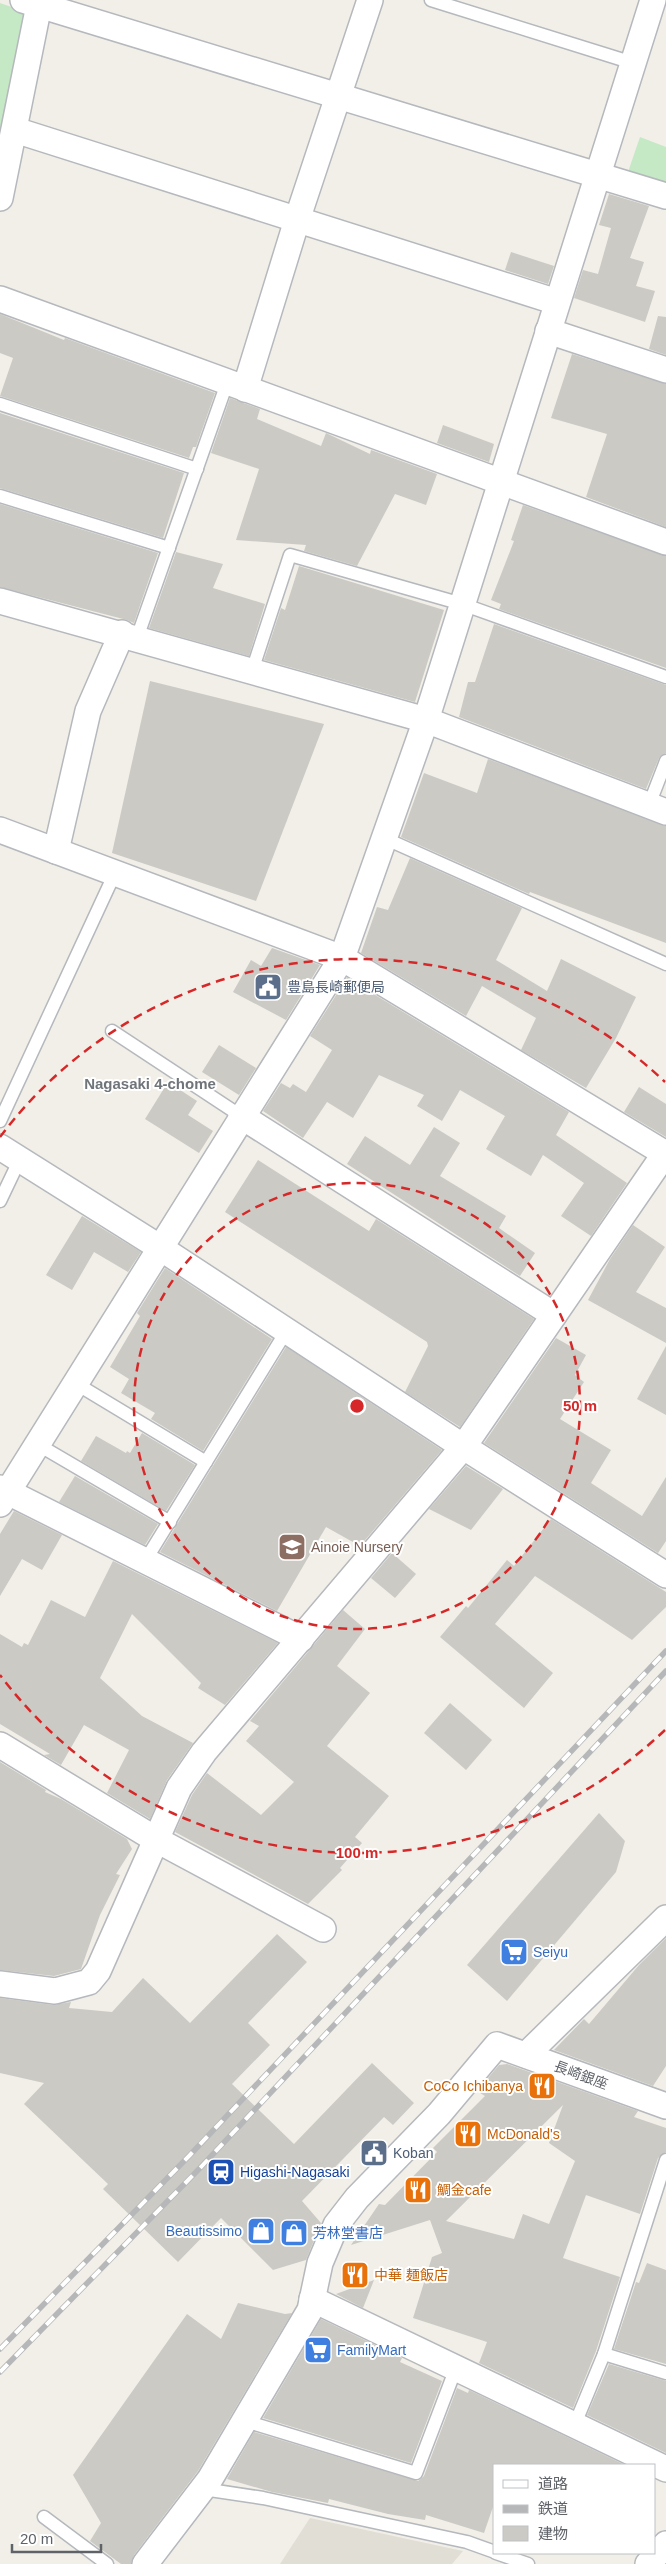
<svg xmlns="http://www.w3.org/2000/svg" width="666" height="2564" viewBox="0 0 666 2564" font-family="Arial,'Noto Sans JP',sans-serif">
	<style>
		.education { fill: #e1ded6 }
		.green { fill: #c5e8c5 }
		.building { fill: #cccac5; fill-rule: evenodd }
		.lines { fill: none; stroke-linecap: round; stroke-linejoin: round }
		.service-casing { stroke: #b5b8bc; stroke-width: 15 }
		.minor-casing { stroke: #b5b8bc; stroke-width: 28 }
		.service { stroke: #fff; stroke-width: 12 }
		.minor { stroke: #fff; stroke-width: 25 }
		.rail-casing { stroke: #b6b7b8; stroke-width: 5.5 }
		.rail { stroke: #fff; stroke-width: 4; stroke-dasharray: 11; stroke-linecap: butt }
		.ring { fill: none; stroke: #d62828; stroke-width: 2.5; stroke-dasharray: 9 6 }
		.labels { text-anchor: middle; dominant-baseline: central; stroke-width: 4; stroke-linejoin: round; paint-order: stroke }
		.service-label { font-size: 14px; fill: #4e5e75; stroke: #fff; text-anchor: start }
		.education-label { font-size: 14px; fill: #785e54; stroke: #fff; text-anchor: start }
		.shop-label { font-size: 14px; fill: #366cbe; stroke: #fff; text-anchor: start }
		.street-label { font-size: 14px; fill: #5f6368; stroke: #fff }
		.food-label { font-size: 14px; fill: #c56008; stroke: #fff; text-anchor: start }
		.transit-label { font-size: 14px; fill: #164399; stroke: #fff; text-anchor: start }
		.neighbourhood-label { font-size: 15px; font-weight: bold; fill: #70757a; stroke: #fff }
		.centre { fill: #d62828; stroke: #fff; stroke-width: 2.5 }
		.ring-label { font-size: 15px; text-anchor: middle; font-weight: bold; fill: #d62828; stroke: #fff; stroke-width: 4; stroke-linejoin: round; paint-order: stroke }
	</style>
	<rect width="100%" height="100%" fill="#f1efe8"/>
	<path class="education" d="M310,2518L463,2551L452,2564H280Z"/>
	<g class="green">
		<path d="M0,3L23,11L27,19L0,129Z"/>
		<path d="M640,137L666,147V184L627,175Z"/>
	</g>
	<g class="building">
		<path d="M609,194L649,206L630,258L644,262L636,286L655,291L645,322L574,298L583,270L598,274L611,228L599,225Z"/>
		<path d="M511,252L554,266L548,284L505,270Z"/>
		<path d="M0,314L64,340L65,338L215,393L196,447H193L189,458L0,396L13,358L0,353Z"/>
		<path d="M658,316L666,317V355L649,349Z"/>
		<path d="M572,354L666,384V527L586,497L607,434L551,418Z"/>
		<path d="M230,398L260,409L257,419L321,446L326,433L370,454L371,450L437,474L426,505L395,494L357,566L304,551L306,545L236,540L259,469L211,453Z"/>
		<path d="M0,413L184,473L163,538L0,488Z"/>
		<path d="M443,425L494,444L489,462L437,443Z"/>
		<path d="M0,504L158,553L134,623L127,620L0,587Z"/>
		<path d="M523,505L666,556V668L499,609L501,604L491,600L514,541L511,540Z"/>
		<path d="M176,552L223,564L213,588L265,604L249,656L149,628Z"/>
		<path d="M299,566L444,610L415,702L264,660L281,608L285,610Z"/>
		<path d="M494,624L666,685V753L659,758L646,789L459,717L468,682H475Z"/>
		<path d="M150,681L324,724L256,901L112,853Z"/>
		<path d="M488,759L666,826V943L530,892L529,894L401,837L424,773L477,793Z"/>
		<path d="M410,858L522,908L496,960L547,991L561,959L636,997L616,1038L586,1088L521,1050L536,1018L482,986L466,1016L361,953L377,907L388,910Z"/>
		<path d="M272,948L320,965L286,1020L233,992L251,960L261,966Z"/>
		<path d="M347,978L569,1112L556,1135L627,1183L591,1236L561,1216L584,1183L543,1155L531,1176L486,1149L505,1116L460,1090L442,1121L417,1106L424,1095L379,1075L353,1118L327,1102L303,1138L263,1111L281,1083L290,1088L293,1084L306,1092L332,1050L310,1036Z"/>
		<path d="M219,1045L256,1068L239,1095L202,1072Z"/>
		<path d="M168,1082L197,1101L188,1115L213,1131L199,1153L145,1119Z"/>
		<path d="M639,1087L666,1104V1137L624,1112Z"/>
		<path d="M434,1127L460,1143L440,1176L506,1216L499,1228L535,1253L520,1276L347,1164L365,1136L410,1165Z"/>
		<path d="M258,1160L369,1231L376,1219L534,1319L460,1427L405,1392L428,1346L427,1342L225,1212Z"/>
		<path d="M82,1216L141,1252L128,1272L94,1252L72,1290L46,1275Z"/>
		<path d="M633,1225L665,1247L636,1292L666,1308V1343L588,1300L610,1259Z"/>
		<path d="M165,1268L272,1339L203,1451L151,1419L155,1413L121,1393L129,1379L110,1367L140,1316L137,1313Z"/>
		<path d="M556,1338L586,1355L575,1375L584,1382L560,1419L611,1450L591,1483L642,1516L666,1477V1541L658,1553L484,1443Z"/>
		<path d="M666,1346V1415L637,1399Z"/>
		<path d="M286,1347L442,1450L360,1546L326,1527L277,1611L160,1552Z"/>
		<path d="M142,1433L195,1465L166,1511L81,1461L96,1436L126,1453L127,1451L130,1453Z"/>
		<path d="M466,1466L503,1489L471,1530L429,1509Z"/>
		<path d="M75,1476L158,1524L145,1545L59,1502Z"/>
		<path d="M14,1511L62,1535L42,1570L22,1559L0,1596V1534Z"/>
		<path d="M551,1519L666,1592V1607L632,1640L535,1576L495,1624L553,1673L524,1708L440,1637L466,1606L468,1608L507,1560L514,1566Z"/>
		<path d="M392,1553L416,1574L395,1598L371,1578Z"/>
		<path d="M113,1561L278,1643L225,1705L198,1688L201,1683L132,1614L100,1678L142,1716L193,1743L167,1780L150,1819L107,1793L129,1750L84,1725L61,1765L44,1755L50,1754L0,1724V1634L22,1647L24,1643L28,1645L51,1600L85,1617Z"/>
		<path d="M343,1610L365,1629L337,1666L370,1693L327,1746L389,1796L355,1837L362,1843L340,1868L342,1870L308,1904L175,1832L192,1795L207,1773L261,1815L294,1782L246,1741L259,1726L250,1721Z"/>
		<path d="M450,1703L492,1740L466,1770L424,1733Z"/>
		<path d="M0,1762L46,1790L45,1792L61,1799L127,1839L132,1849L116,1874L120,1875L100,1915L81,1969L54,1976L0,1970Z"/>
		<path d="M599,1813L625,1841L616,1872L507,2001L467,1965Z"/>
		<path d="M277,1934L307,1962L248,2023L270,2045L232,2084L294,2144L372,2063L414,2103L393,2125L384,2117L302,2201L321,2223L306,2260L273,2270L221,2218L178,2262L103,2189L108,2184L24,2104L44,2083L0,2073V1998L53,2005L71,2002L69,2008L112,2012L143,1978L190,2023Z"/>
		<path d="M666,1938V2066L653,2086L554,2050L584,2019L589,2024L639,1965Z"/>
		<path d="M507,2064L638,2111L634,2117L666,2128V2152L658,2158L640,2214L586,2195L563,2258L620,2277L596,2351L573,2408L479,2363L487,2342L413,2318L432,2257L442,2253L430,2220L351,2245L379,2204L385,2205L437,2152L433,2148L485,2096L477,2091L499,2065ZM563,2105L549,2143L575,2161L549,2224L523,2214L514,2239L446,2221Z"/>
		<path d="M647,2263L666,2270V2364L614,2349L636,2282L639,2283Z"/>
		<path d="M374,2280L363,2308L336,2294Z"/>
		<path d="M238,2303L285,2314L292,2313L198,2471L134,2555L131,2564H121L90,2541L101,2523L73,2475L187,2314L221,2339Z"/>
		<path d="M321,2319L402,2358L400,2362L442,2381L411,2463L263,2418Z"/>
		<path d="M609,2364L666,2381V2453L587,2415Z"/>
		<path d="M457,2388L468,2393L469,2390L625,2465H495V2501L484,2533L426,2515L425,2520L388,2514L329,2499L328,2503L272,2492L227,2479L254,2432L418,2481L424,2476Z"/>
	</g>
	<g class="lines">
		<defs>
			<g id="service">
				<path d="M431,0L633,63"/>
				<path d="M0,404L197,469"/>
				<path d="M0,496L169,548"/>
				<path d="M137,638L227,383"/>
				<path d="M252,671L290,555L462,604L666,677"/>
				<path d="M649,805L666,761"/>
				<path d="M384,838L666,964"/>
				<path d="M112,1031L241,1116"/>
				<path d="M0,1121L115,873"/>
				<path d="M0,1201L20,1159"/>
				<path d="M75,1383L206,1462"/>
				<path d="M37,1444L170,1522"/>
				<path d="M145,1561L287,1330"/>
				<path d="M604,2354L666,2373"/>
				<path d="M245,2421L416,2473L456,2368"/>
				<path d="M575,2424L604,2354L666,2160"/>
				<path d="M203,2489L263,2498L467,2542L495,2552"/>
				<path d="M44,2517L107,2564"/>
				<path d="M496,2553L528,2564"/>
			</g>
			<g id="minor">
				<path d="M23,0L666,196"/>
				<path d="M15,130L557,302"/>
				<path d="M0,198L40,0"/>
				<path d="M0,299L666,542"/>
				<path d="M548,331L666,370"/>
				<path d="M245,389L297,220L370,0"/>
				<path d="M0,601L426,720L666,812"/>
				<path d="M0,830L342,958L666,1154"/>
				<path d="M56,851L88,711L122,633"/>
				<path d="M241,1116L554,1315"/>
				<path d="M0,1147L159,1247L459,1444L666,1575"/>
				<path d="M0,1488L301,1639"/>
				<path d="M0,1504L342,958L426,720L653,0"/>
				<path d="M0,1745L155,1839L323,1929"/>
				<path d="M0,1984L55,1991L89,1982L98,1971L179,1788L204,1752L464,1446L666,1152"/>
				<path d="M526,2055L666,1918"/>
				<path d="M312,2299L666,2469"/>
				<path d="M145,2564L210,2479L310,2310L320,2263L336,2225L357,2198L439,2114L497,2045L666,2106"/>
				<path d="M648,2564L666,2544"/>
			</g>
		</defs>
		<use href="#service" class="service-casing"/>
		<use href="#minor" class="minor-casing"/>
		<use href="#service" class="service"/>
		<use href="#minor" class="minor"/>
		<defs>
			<g id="rail">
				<path d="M0,2349L190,2155L666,1651"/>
				<path d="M0,2372L200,2168L666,1671"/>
			</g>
		</defs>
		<use href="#rail" class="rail-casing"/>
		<use href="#rail" class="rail"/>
	</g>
	<g class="ring">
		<circle cx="357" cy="1406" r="223"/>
		<path d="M665 1730A447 447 0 0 1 0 1675M0 1137A447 447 0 0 1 665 1082"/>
	</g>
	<defs>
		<symbol id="civic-square" viewBox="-11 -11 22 22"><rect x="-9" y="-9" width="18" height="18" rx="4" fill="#5c6f8a" stroke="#fff"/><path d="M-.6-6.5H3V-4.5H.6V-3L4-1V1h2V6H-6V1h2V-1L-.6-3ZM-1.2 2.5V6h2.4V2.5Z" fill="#fff"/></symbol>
		<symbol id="school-square" viewBox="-11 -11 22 22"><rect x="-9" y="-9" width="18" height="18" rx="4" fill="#8d6e63" stroke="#fff"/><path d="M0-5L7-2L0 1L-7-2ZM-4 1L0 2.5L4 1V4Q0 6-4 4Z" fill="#fff"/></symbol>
		<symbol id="supermarket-square" viewBox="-11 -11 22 22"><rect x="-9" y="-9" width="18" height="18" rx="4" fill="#3f7fe0" stroke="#fff"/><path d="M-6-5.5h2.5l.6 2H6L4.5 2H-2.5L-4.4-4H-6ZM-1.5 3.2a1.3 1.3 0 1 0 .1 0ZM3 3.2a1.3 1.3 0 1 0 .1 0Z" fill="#fff"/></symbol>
		<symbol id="restaurant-square" viewBox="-11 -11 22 22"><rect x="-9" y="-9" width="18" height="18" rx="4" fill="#e8710a" stroke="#fff"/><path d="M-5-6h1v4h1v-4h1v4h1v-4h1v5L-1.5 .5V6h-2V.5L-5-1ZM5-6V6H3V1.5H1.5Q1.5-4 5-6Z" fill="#fff"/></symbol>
		<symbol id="station-square" viewBox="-11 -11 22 22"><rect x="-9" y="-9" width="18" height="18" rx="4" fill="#1a4fb4" stroke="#fff"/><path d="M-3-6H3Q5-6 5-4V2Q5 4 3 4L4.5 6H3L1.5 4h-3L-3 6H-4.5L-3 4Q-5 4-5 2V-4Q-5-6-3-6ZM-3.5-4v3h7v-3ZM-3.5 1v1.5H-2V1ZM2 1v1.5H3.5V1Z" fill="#fff"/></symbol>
		<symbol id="shop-square" viewBox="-11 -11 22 22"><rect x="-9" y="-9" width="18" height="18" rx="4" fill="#3f7fe0" stroke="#fff"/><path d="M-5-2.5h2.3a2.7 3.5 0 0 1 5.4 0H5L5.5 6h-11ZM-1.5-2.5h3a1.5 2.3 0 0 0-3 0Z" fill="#fff"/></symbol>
	</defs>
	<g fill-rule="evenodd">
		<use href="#civic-square" x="252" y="971" width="32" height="32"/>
		<use href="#school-square" x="276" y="1531" width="32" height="32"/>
		<use href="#supermarket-square" x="498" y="1936" width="32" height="32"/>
		<use href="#restaurant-square" x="526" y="2070" width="32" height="32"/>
		<use href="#restaurant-square" x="452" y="2118" width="32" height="32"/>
		<use href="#civic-square" x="358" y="2137" width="32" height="32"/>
		<use href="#station-square" x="205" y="2156" width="32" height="32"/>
		<use href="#restaurant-square" x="402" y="2174" width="32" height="32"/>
		<use href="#shop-square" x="245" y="2215" width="32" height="32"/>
		<use href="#shop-square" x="278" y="2217" width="32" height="32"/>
		<use href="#restaurant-square" x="339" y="2259" width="32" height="32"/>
		<use href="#supermarket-square" x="302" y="2334" width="32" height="32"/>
	</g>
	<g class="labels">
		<g class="service-label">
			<text x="287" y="987">豊島長崎郵便局</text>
			<text x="393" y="2153">Koban</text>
		</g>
		<g class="education-label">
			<text x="311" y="1547">Ainoie Nursery</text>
		</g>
		<g class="shop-label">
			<text x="533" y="1952">Seiyu</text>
			<text x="242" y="2231" text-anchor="end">Beautissimo</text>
			<text x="313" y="2233">芳林堂書店</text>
			<text x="337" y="2350">FamilyMart</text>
		</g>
		<g class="street-label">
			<text transform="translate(581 2075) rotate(20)">長崎銀座</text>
		</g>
		<g class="food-label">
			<text x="523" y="2086" text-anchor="end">CoCo Ichibanya</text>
			<text x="487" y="2134">McDonald's</text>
			<text x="437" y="2190">鯛金cafe</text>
			<text x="374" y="2275">中華 麺飯店</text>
		</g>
		<g class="transit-label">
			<text x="240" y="2172">Higashi-Nagasaki</text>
		</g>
		<g class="neighbourhood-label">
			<text x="150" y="1083">Nagasaki 4-chome</text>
		</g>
	</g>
	<circle cx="357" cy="1406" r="8" class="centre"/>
	<g class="ring-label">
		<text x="580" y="1411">50 m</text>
		<text x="357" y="1858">100 m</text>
	</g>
	<rect x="493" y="2464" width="162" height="90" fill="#ffffff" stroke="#bfc1c3"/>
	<rect x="503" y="2480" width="25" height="8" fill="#ffffff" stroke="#bfc1c3"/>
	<text x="538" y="2489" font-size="15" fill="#5f6368">道路</text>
	<rect x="503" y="2505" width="25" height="8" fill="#b6b7b8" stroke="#bfc1c3"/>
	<text x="538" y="2514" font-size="15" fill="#5f6368">鉄道</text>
	<rect x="503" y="2526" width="25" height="15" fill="#cccac5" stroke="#bfc1c3"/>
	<text x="538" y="2539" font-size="15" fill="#5f6368">建物</text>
	<path d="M12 2544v8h89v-8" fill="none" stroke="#5f6368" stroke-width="2.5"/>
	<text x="20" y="2544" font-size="15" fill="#5f6368" stroke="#ffffff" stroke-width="4" paint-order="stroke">20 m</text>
</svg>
